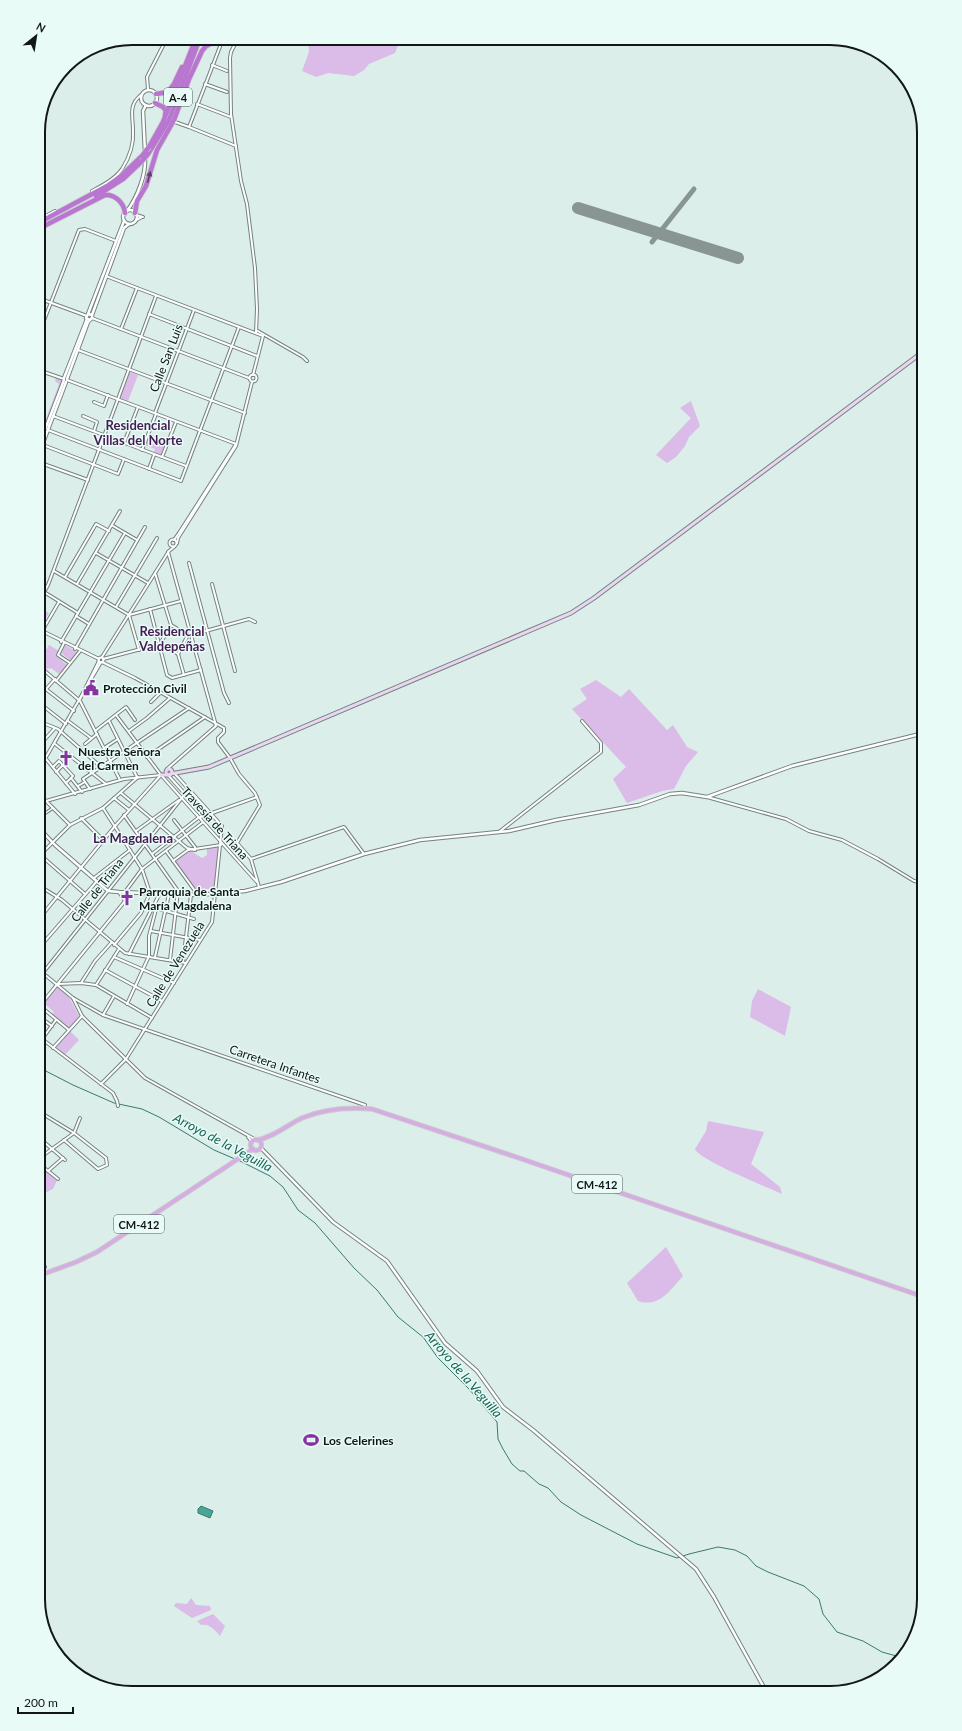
<svg xmlns="http://www.w3.org/2000/svg" width="962" height="1731" viewBox="0 0 962 1731" font-family="Lato,sans-serif">
	<style>
		.green { fill: #dbbbe7 }
		.water { fill: #49a596; stroke: #387a70 }
		.lines { fill: none; stroke-linecap: round; stroke-linejoin: round }
		.stream { stroke: #387a70; stroke-width: 1 }
		.taxiway { stroke: #889592; stroke-width: 5 }
		.runway { stroke: #889592; stroke-width: 12 }
		.pedestrian-casing { stroke: #73837f; stroke-width: 3.5 }
		.minor-casing { stroke: #73837f; stroke-width: 4 }
		.tertiary-casing { stroke: #73837f; stroke-width: 4.5 }
		.secondary-casing { stroke: #73837f; stroke-width: 5 }
		.primary-casing { stroke: #cbcccc; stroke-width: 5.5 }
		.motorway-casing { stroke: #cbcccc; stroke-width: 6 }
		.pedestrian { stroke: #fff; stroke-width: 1.5 }
		.minor { stroke: #fff; stroke-width: 2 }
		.tertiary { stroke: #fff; stroke-width: 2.5 }
		.secondary { stroke: #ead6f1; stroke-width: 3 }
		.primary { stroke: #d5ade3; stroke-width: 3.5 }
		.motorway { stroke: #b976d1; stroke-width: 4.5 }
		.motorway-bridge-casing { stroke: #cbcccc; stroke-width: 6; stroke-linecap: butt }
		.motorway-bridge { stroke: #b976d1; stroke-width: 4.5 }
		.oneway { fill: #5d426a }
		.labels { text-anchor: middle; dominant-baseline: central; stroke-width: 3; stroke-linejoin: round; paint-order: stroke }
		.shield { fill: #e9fbf7; stroke: #525b5a; stroke-width: 1 }
		.shield-label { font-size: 11px; font-weight: bold; fill: #111716 }
		.street-label { font-size: 12px; fill: #111716; stroke: #e9fbf7 }
		.poi-label { font-size: 12px; font-weight: bold; fill: #111716; stroke: #e9fbf7; text-anchor: start }
		.neighbourhood-label { font-size: 13px; font-weight: bold; fill: #441c52; stroke: #e9fbf7 }
		.water-label { font-size: 13px; font-style: italic; fill: #186358; stroke: #e9fbf7 }
		.rim { fill: none; stroke: #111716; stroke-width: 2 }
	</style>
	<rect width="100%" height="100%" fill="#dceeea"/>
	<g class="green">
		<path d="M308,38H331L338,43L346,45L355,43L363,38H401L395,53L369,64L364,70L354,76L328,73L316,77L302,71L309,52Z"/>
		<path d="M129,372L138,375L128,401L120,398Z"/>
		<path d="M56,377L63,381L48,420L46,419L59,384L55,381Z"/>
		<path d="M691,401L700,426L689,437L685,446L676,457L667,463L656,455L691,418L680,408Z"/>
		<path d="M150,434L168,441L162,456L154,452L155,449L145,445Z"/>
		<path d="M38,607L49,613L41,627L38,626Z"/>
		<path d="M49,645L59,651L56,656L67,665L59,674L51,668L50,669L48,668L38,681V646L46,650Z"/>
		<path d="M65,645L77,652L70,660L61,653Z"/>
		<path d="M596,680L621,697L629,689L667,730L673,725L687,747L698,752L686,766L674,789L662,791L627,803L613,779L626,767L572,709L587,699L580,689Z"/>
		<path d="M219,846L215,889H195L175,861L189,850L202,858L207,855V849Z"/>
		<path d="M57,987L69,997L79,1016L69,1028L52,1014L54,1012L46,1005L42,1006Z"/>
		<path d="M758,989L791,1007L785,1036L750,1017L752,1001Z"/>
		<path d="M70,1031L79,1040L65,1055L56,1047Z"/>
		<path d="M708,1121L764,1132L751,1164L780,1187L782,1194C767,1187 699,1160 695,1149L706,1131Z"/>
		<path d="M38,1164L57,1180L53,1189L38,1196Z"/>
		<path d="M666,1247L683,1276C670,1290 660,1308 638,1301L627,1283Z"/>
		<path d="M191,1598L196,1605L210,1606L211,1610L192,1618L174,1606L176,1603L187,1604Z"/>
		<path d="M213,1614L225,1626L220,1636C215,1630 209,1623 201,1625L197,1621Z"/>
	</g>
	<path class="water" d="M201,1506L213,1511L210,1518L198,1513V1509Z"/>
	<g class="lines">
		<g class="stream">
			<path d="M38,1067L73,1085L114,1103L142,1109L159,1117L214,1150L235,1159"/>
			<path d="M238,1160L270,1176L283,1187L298,1210L315,1223L354,1268L377,1290L398,1317L423,1337L438,1358L469,1389L497,1422L498,1439L503,1449L512,1464L520,1471H524L539,1484L548,1488L561,1502L581,1515L637,1544L677,1558L689,1554L718,1547L735,1550L747,1556L756,1566L768,1572L804,1586L819,1599L823,1614L837,1632L863,1641L882,1652L900,1657"/>
		</g>
		<path class="taxiway" d="M652,242L694,189"/>
		<path class="runway" d="M578,208L738,258"/>
		<defs>
			<path id="pedestrian" d="M38,818L53,808"/>
			<g id="minor">
				<path d="M238,38L231,52L230,58L231,114L241,181L247,204L255,268L257,309L256,333"/>
				<path d="M333,38C342,47 352,44 362,38"/>
				<path d="M221,44L189,127L236,146"/>
				<path d="M212,65L227,71"/>
				<path d="M205,84L227,92"/>
				<path d="M148,89L147,77L167,38"/>
				<path d="M197,104L231,117"/>
				<path d="M175,122L189,127"/>
				<path d="M92,191C103,185 115,179 122,169C129,158 134,144 133,131C133,116 128,105 141,95"/>
				<path d="M136,215L143,217"/>
				<path d="M38,220L55,211"/>
				<path d="M136,220L142,217"/>
				<path d="M106,276L137,288"/>
				<path d="M38,298L87,316"/>
				<path d="M149,314L257,356"/>
				<path d="M92,318L249,378"/>
				<path d="M121,329L137,288L263,336L253,375"/>
				<path d="M256,330L303,357L307,361"/>
				<path d="M38,336L79,230L85,229L116,241"/>
				<path d="M78,350L245,413"/>
				<path d="M38,370L64,379"/>
				<circle cx="253" cy="378" r="3.5"/>
				<path d="M67,380L236,444"/>
				<path d="M118,399L156,296"/>
				<path d="M94,402L104,406L108,395"/>
				<path d="M155,413L194,310"/>
				<path d="M53,416L186,466"/>
				<path d="M83,416L97,422L94,431"/>
				<path d="M38,421L48,425"/>
				<path d="M48,430L181,481L239,327"/>
				<path d="M124,443L138,407"/>
				<path d="M43,445L118,474L124,459"/>
				<path d="M142,450L156,414"/>
				<path d="M162,457L176,422"/>
				<path d="M38,462L88,480"/>
				<path d="M149,469L154,455"/>
				<path d="M113,526L137,540"/>
				<circle cx="173" cy="543" r="3.5"/>
				<path d="M174,540L179,533L236,444"/>
				<path d="M177,543L178,538L236,446L252,382"/>
				<path d="M168,552L215,722"/>
				<path d="M96,553L148,583"/>
				<path d="M189,563L224,693L229,703"/>
				<path d="M54,571L129,615"/>
				<path d="M155,573L171,625"/>
				<path d="M65,577L96,524L109,531"/>
				<path d="M77,584L120,511"/>
				<path d="M212,584L235,671"/>
				<path d="M116,607L157,538"/>
				<path d="M150,609L167,675L172,678L201,670"/>
				<path d="M78,613L44,592L48,585L118,399"/>
				<path d="M129,615L181,601"/>
				<path d="M129,615L139,650"/>
				<path d="M76,616L89,624"/>
				<path d="M171,625L188,635L178,654L160,644Z"/>
				<path d="M38,629L99,659"/>
				<path d="M42,631L59,602"/>
				<path d="M191,635L249,619L255,622"/>
				<path d="M61,642L125,533"/>
				<path d="M64,643L58,655L70,663"/>
				<path d="M75,649L145,527"/>
				<path d="M178,654L184,675"/>
				<path d="M102,657L169,551L174,547"/>
				<circle cx="101" cy="660" r="2.5"/>
				<path d="M103,659L160,644"/>
				<path d="M102,662L135,678L224,728V732L218,738V742L230,758L239,774L255,793L260,805L237,843L251,859"/>
				<path d="M56,681L80,651"/>
				<path d="M38,683L46,672L80,701L120,780"/>
				<path d="M38,683L74,711"/>
				<path d="M38,698L55,679"/>
				<path d="M80,699L99,661"/>
				<path d="M38,702L66,724"/>
				<path d="M151,702L160,693"/>
				<path d="M116,715L161,775L257,882"/>
				<path d="M38,721L58,729L101,767"/>
				<path d="M68,721L91,738"/>
				<path d="M109,721L137,777"/>
				<path d="M95,731L126,707L135,720"/>
				<path d="M129,731L147,718L170,698"/>
				<path d="M55,744L106,784"/>
				<path d="M85,744L97,734"/>
				<path d="M38,747L55,728"/>
				<path d="M104,748L118,739"/>
				<path d="M147,757L205,717"/>
				<path d="M46,759L75,794"/>
				<path d="M53,767L59,761L73,776L71,778"/>
				<path d="M167,769L216,726L215,723"/>
				<path d="M38,771L101,662"/>
				<path d="M56,772L63,765"/>
				<path d="M168,775L185,794"/>
				<path d="M66,783L71,778L82,792"/>
				<path d="M78,786L85,782"/>
				<path d="M90,789L83,779L189,708"/>
				<path d="M121,793L187,848L195,850"/>
				<path d="M707,797L786,819L809,831L842,840L878,859L914,881L924,883"/>
				<path d="M114,798L129,810"/>
				<path d="M46,801L70,825"/>
				<path d="M38,805L46,801L124,779L161,775"/>
				<path d="M103,808L142,869L150,893L141,913L114,945"/>
				<path d="M124,815L178,891L170,960"/>
				<path d="M81,818L103,840"/>
				<path d="M174,820L195,847V850"/>
				<path d="M136,831L179,800"/>
				<path d="M499,832L601,752V743L582,721"/>
				<path d="M166,851L198,895"/>
				<path d="M38,853L85,894"/>
				<path d="M152,854L198,818L257,797"/>
				<path d="M38,857L70,825L103,808L138,777"/>
				<path d="M173,861L188,850L221,845"/>
				<path d="M94,878L130,850"/>
				<path d="M38,885L62,900L125,953L186,963"/>
				<path d="M259,887L251,859L344,827L364,854"/>
				<path d="M122,896L142,869L202,823"/>
				<path d="M145,905L194,919"/>
				<path d="M38,920L115,826L161,775"/>
				<path d="M151,931L200,940"/>
				<path d="M38,949L97,881"/>
				<path d="M129,954L160,893"/>
				<path d="M114,957L174,983"/>
				<path d="M155,957L169,894"/>
				<path d="M183,962L191,895"/>
				<path d="M38,969L73,998L103,1015L365,1105"/>
				<path d="M105,970L162,1001"/>
				<path d="M38,979L189,789"/>
				<path d="M81,983L95,961L112,942"/>
				<path d="M58,984L81,983L96,985L152,1018"/>
				<path d="M96,985L119,949"/>
				<path d="M73,998L82,1016L145,1078L256,1140"/>
				<path d="M127,1004L149,956V936L156,909"/>
				<path d="M40,1006L69,1030"/>
				<path d="M38,1008L125,901L119,892"/>
				<path d="M103,1015L114,996"/>
				<path d="M38,1016L52,1026"/>
				<path d="M38,1036L113,1093L117,1101L118,1106"/>
				<path d="M42,1039L56,1020"/>
				<path d="M53,1048L82,1016"/>
				<path d="M101,1084L126,1059L212,922L222,826L175,774"/>
				<path d="M38,1121L44,1115"/>
				<path d="M38,1137L65,1160"/>
				<path d="M248,1137L252,1142"/>
				<path d="M64,1140L98,1169L107,1165L106,1158L74,1133L80,1118"/>
				<path d="M38,1159L74,1133L38,1111"/>
				<path d="M38,1163L58,1179"/>
				<path d="M48,1171L63,1158"/>
				<path d="M38,1257L45,1267"/>
			</g>
			<g id="tertiary">
				<circle cx="149" cy="98" r="8"/>
				<path d="M145,152L143,111L146,105"/>
				<circle cx="130" cy="217" r="7"/>
				<path d="M127,211C137,198 146,175 145,159"/>
				<path d="M88,314L124,221"/>
				<path d="M92,315L124,228L129,224"/>
				<path d="M64,378L87,319"/>
				<path d="M67,379L88,322L92,318V315L88,314L86,318L90,320"/>
				<path d="M38,448L64,380"/>
				<path d="M38,456L66,382"/>
				<path d="M38,827L55,845L108,891L119,892L198,895L245,891L281,882L364,854L420,840L509,831L556,820L639,805L670,794L682,793L707,797L792,766L924,733"/>
				<path d="M261,1148L333,1222L387,1261L445,1343L477,1371L503,1407L533,1430L696,1569L714,1597L767,1693"/>
			</g>
			<g id="secondary">
				<circle cx="169" cy="772" r="3"/>
				<path d="M170,774L209,767L571,613L594,598L924,351"/>
				<path d="M161,775H169"/>
			</g>
			<g id="primary">
				<circle cx="256" cy="1145" r="5.5"/>
				<path d="M257,1140C274,1137 287,1125 302,1118C324,1109 348,1107 372,1109L519,1158L924,1297"/>
				<path d="M38,1276L76,1262L97,1252L253,1149"/>
			</g>
			<g id="motorway">
				<path d="M156,94L168,92L174,84L182,67"/>
				<path d="M155,103L163,107L166,111L165,115"/>
				<path d="M149,147L163,122L196,38"/>
				<path d="M148,154L169,120L200,38"/>
				<path d="M96,196L123,179L142,161"/>
				<path d="M135,213L137,201L146,186L157,150L174,120L189,79L202,51L206,46L218,40"/>
				<path d="M38,223L107,186L121,176L142,156"/>
				<path d="M38,229L105,195C115,194 124,203 125,213"/>
			</g>
		</defs>
		<use href="#pedestrian" class="pedestrian-casing"/>
		<use href="#minor" class="minor-casing"/>
		<use href="#tertiary" class="tertiary-casing"/>
		<use href="#secondary" class="secondary-casing"/>
		<use href="#primary" class="primary-casing"/>
		<use href="#motorway" class="motorway-casing"/>
		<use href="#pedestrian" class="pedestrian"/>
		<use href="#minor" class="minor"/>
		<use href="#tertiary" class="tertiary"/>
		<use href="#secondary" class="secondary"/>
		<use href="#primary" class="primary"/>
		<use href="#motorway" class="motorway"/>
		<defs>
			<g id="motorway-bridge">
				<path d="M142,156L149,147"/>
				<path d="M142,161L148,154"/>
			</g>
		</defs>
		<use href="#motorway-bridge" class="motorway-bridge-casing"/>
		<use href="#motorway-bridge" class="motorway-bridge"/>
	</g>
	<defs><path id="oneway-solid" d="M-6-.8H1V-3.2L6.5 0L1 3.2V.8H-6Z"/></defs>
	<use class="oneway" href="#oneway-solid" transform="translate(149 177) rotate(-75)"/>
	<defs>
		<symbol id="civic-bare" viewBox="-9 -9 18 18"><path d="M-.6-6.5H3V-4.5H.6V-3L4-1V1h2V6H-6V1h2V-1L-.6-3ZM-1.2 2.5V6h2.4V2.5Z" fill="#8734a2" stroke="#e9fbf7" stroke-width="2.5" paint-order="stroke"/></symbol>
		<symbol id="church-bare" viewBox="-9 -9 18 18"><path d="M-1.2-6h2.4v3.5h3.3v2.4h-3.3V6h-2.4V-.1h-3.3v-2.4h3.3Z" fill="#8734a2" stroke="#e9fbf7" stroke-width="2.5" paint-order="stroke"/></symbol>
		<symbol id="stadium-bare" viewBox="-9 -9 18 18"><path d="M0-5a6.5 5 0 1 0 0 10a6.5 5 0 1 0 0-10ZM-3.5-1.8h7v3.6h-7Z" fill="#8734a2" stroke="#e9fbf7" stroke-width="2.5" paint-order="stroke"/></symbol>
	</defs>
	<g fill-rule="evenodd">
		<use href="#civic-bare" x="80" y="677" width="22" height="22"/>
		<use href="#church-bare" x="55" y="747" width="22" height="22"/>
		<use href="#church-bare" x="116" y="887" width="22" height="22"/>
		<use href="#stadium-bare" x="300" y="1429" width="22" height="22"/>
	</g>
	<g class="labels">
		<g class="shield">
			<rect x="164" y="88" width="28" height="18" rx="3"/>
			<rect x="572" y="1175" width="50" height="18" rx="3"/>
			<rect x="114" y="1215" width="50" height="18" rx="3"/>
		</g>
		<g class="shield-label">
			<text x="178" y="97">A-4</text>
			<text x="597" y="1184">CM-412</text>
			<text x="139" y="1224">CM-412</text>
		</g>
		<g class="street-label">
			<text transform="translate(166 358) rotate(-69)">Calle San Luis</text>
			<text transform="translate(215 823) rotate(48)">Travesía de Triana</text>
			<text transform="translate(97 890) rotate(-52)">Calle de Triana</text>
			<text transform="translate(175 964) rotate(-58)">Calle de Venezuela</text>
			<text transform="translate(275 1064) rotate(19)">Carretera Infantes</text>
		</g>
		<g class="poi-label">
			<text x="103" y="688">Protección Civil</text>
			<text x="78" y="751">Nuestra Señora<tspan x="78" dy="14">del Carmen</tspan></text>
			<text x="139" y="891">Parroquia de Santa<tspan x="139" dy="14">María Magdalena</tspan></text>
			<text x="323" y="1440">Los Celerines</text>
		</g>
		<g class="neighbourhood-label">
			<text x="138" y="425">Residencial<tspan x="138" dy="15">Villas del Norte</tspan></text>
			<text x="172" y="631">Residencial<tspan x="172" dy="15">Valdepeñas</tspan></text>
			<text x="133" y="838">La Magdalena</text>
		</g>
		<g class="water-label">
			<text transform="translate(223 1142) rotate(28)">Arroyo de la Veguilla</text>
			<text transform="translate(464 1374) rotate(49)">Arroyo de la Veguilla</text>
		</g>
	</g>
	<path d="M0 0H962V1731H0ZM132 45H830A87 87 0 0 1 917 132V1599A87 87 0 0 1 830 1686H132A87 87 0 0 1 45 1599V132A87 87 0 0 1 132 45Z" fill="#e9fbf7" fill-rule="evenodd"/>
	<path class="rim" d="M132 45H830A87 87 0 0 1 917 132V1599A87 87 0 0 1 830 1686H132A87 87 0 0 1 45 1599V132A87 87 0 0 1 132 45Z"/>
	<g transform="translate(36 36) rotate(30)" stroke="#e9fbf7" stroke-width="3" paint-order="stroke">
	<path d="M0-3L7 15L0 10L-7 15Z" fill="#111716"/>
	<text y="-6" font-size="11" font-weight="bold" text-anchor="middle" fill="#111716">N</text>
	</g>
	<path d="M18 1707v6h55v-6" fill="none" stroke="#111716" stroke-width="2"/>
	<text x="24" y="1707" font-size="12" fill="#111716" stroke="#e9fbf7" stroke-width="3" paint-order="stroke">200 m</text>
</svg>
